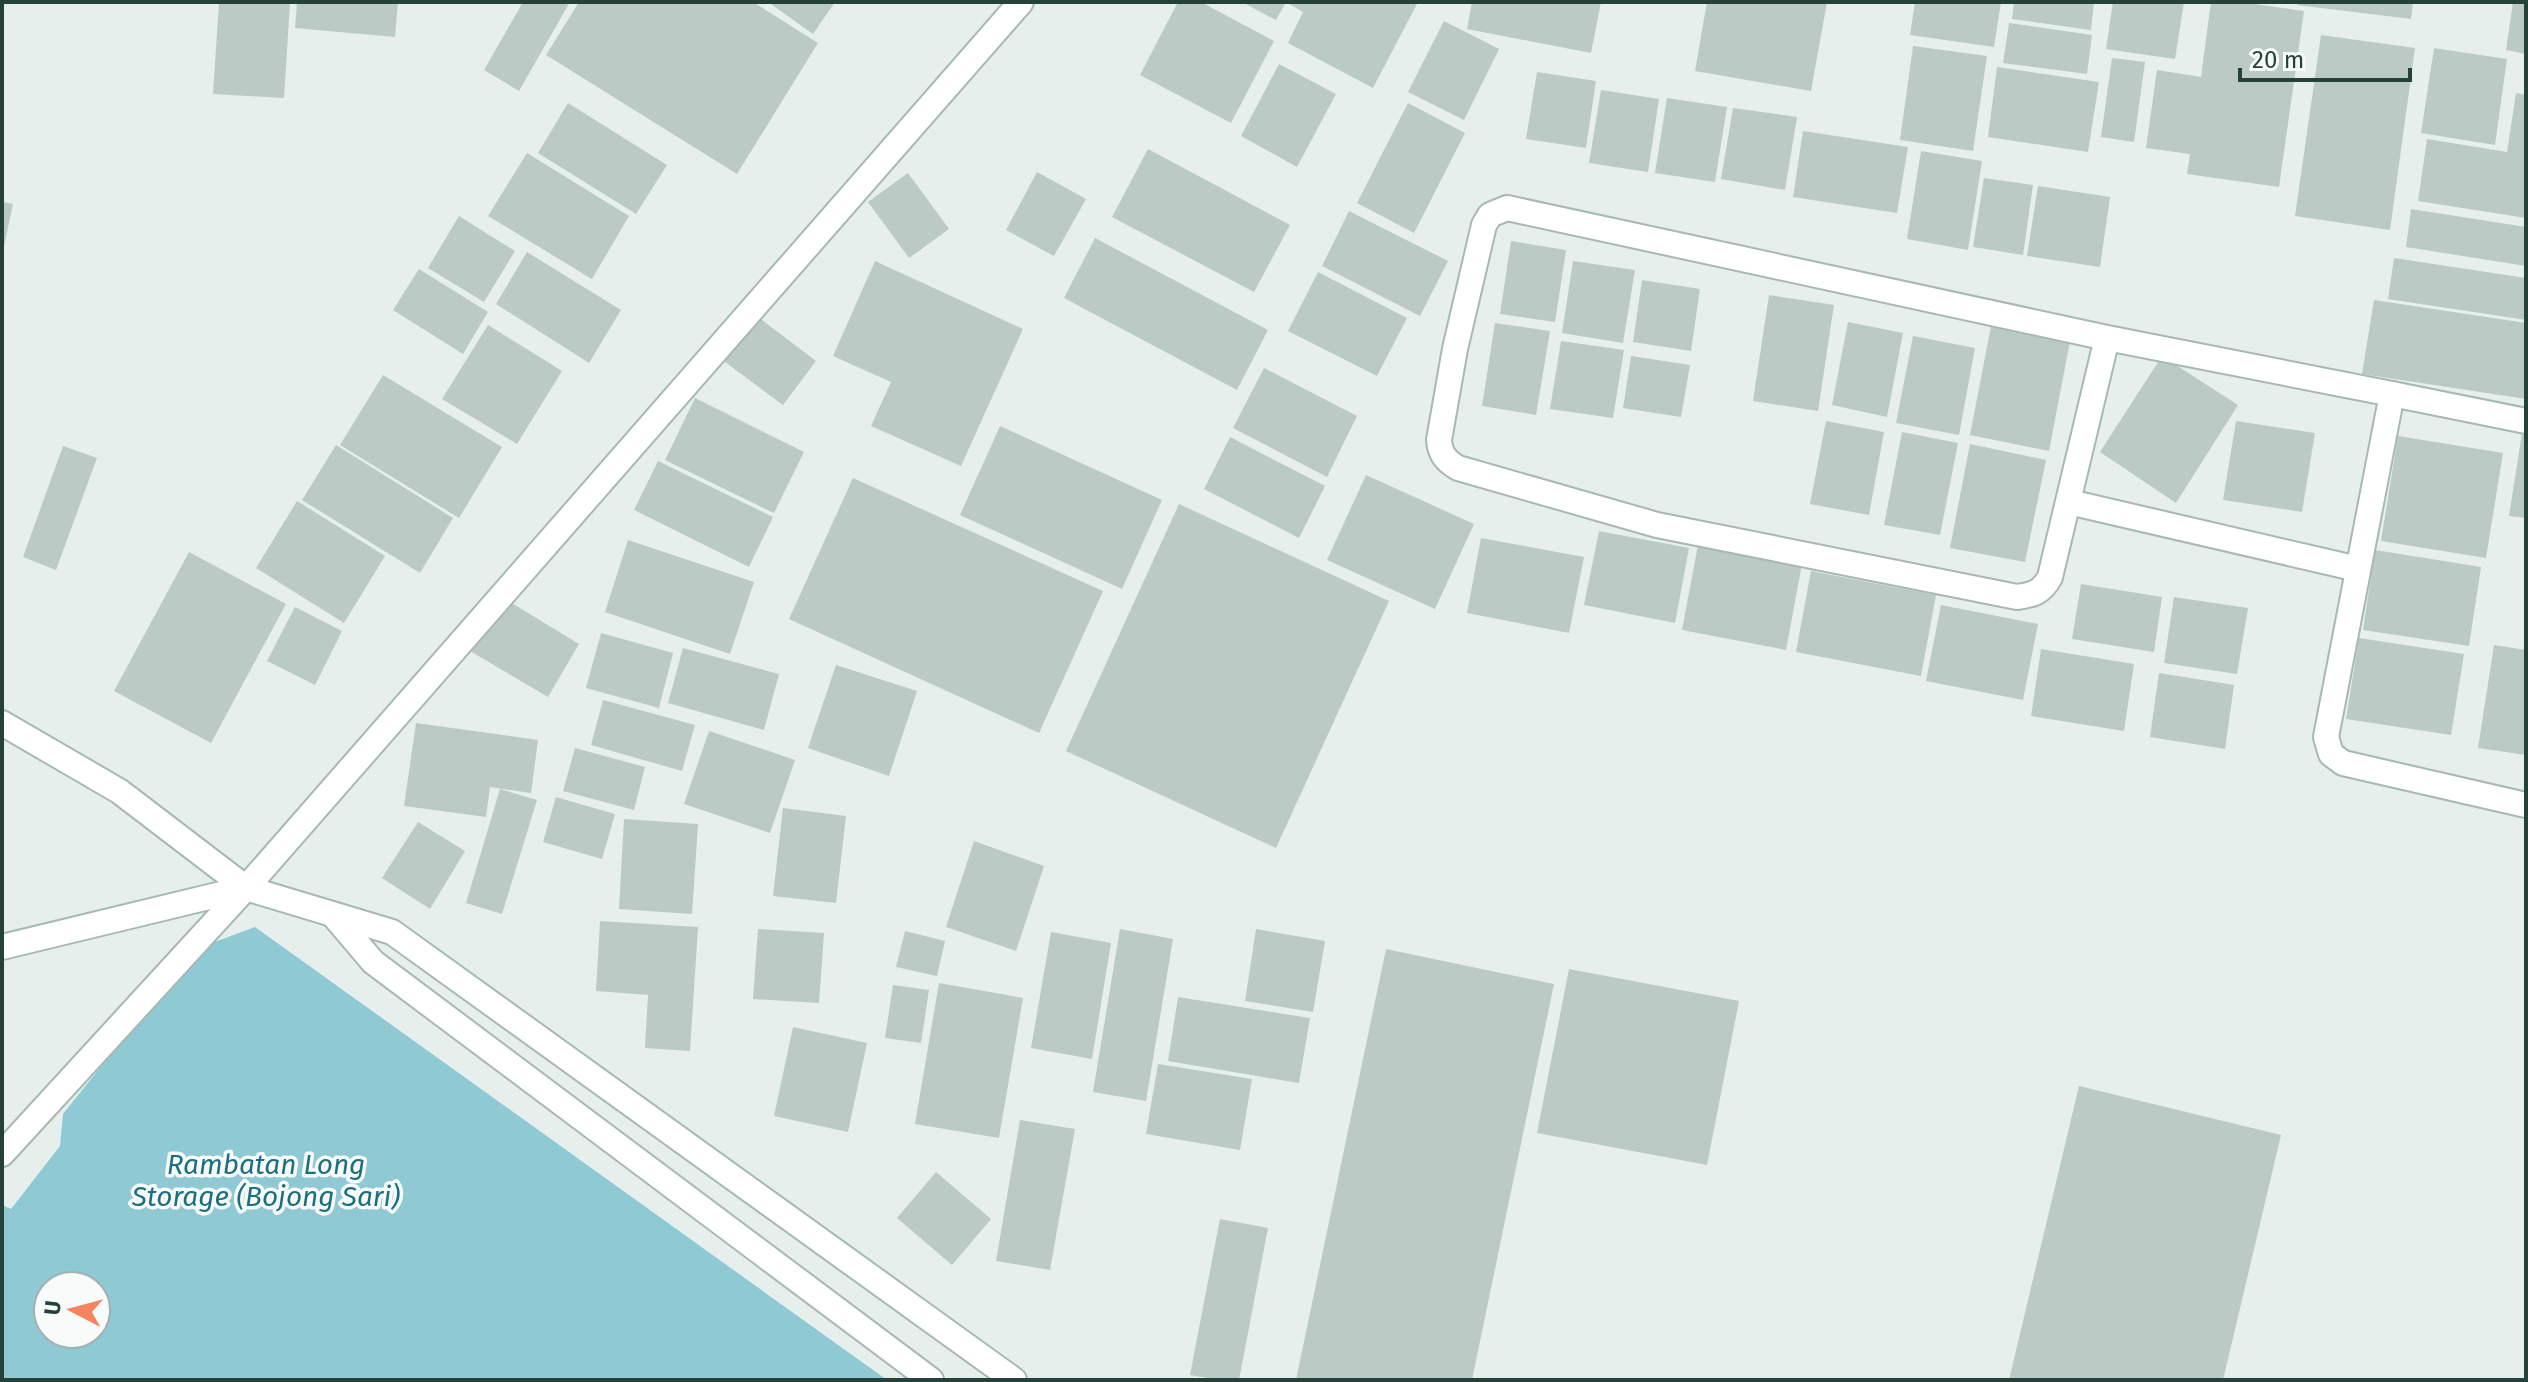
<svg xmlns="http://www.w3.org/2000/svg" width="2528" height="1382" viewBox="0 0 2528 1382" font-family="'Fira Sans',sans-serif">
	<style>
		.water { fill: #8ec9d4; fill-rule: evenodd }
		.building { fill: #bbcac4 }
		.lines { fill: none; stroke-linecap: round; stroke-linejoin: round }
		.minor-casing { stroke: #a8b8b2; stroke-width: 28 }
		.minor { stroke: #fff; stroke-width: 24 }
		.labels { text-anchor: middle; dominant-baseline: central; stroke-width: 7; stroke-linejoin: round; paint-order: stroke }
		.water-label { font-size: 28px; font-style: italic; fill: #1c6f80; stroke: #f7fbf9 }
	</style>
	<rect width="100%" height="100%" fill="#e6efeb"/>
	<path class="water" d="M255,927L887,1380H2V1205L11,1209L60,1146L63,1114L162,990L212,943ZM48,1286H96V1334H48Z"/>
	<g class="building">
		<path d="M219,2H290L284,98L213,94Z"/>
		<path d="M297,2H398L395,37L295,28Z"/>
		<path d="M523,2H570L519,91L484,70Z"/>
		<path d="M579,2H753L818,43L737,174L546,55Z"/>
		<path d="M768,2H835L813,34Z"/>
		<path d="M1178,2H1201L1274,41L1231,123L1140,75Z"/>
		<path d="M1242,2H1418L1373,88L1288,43L1303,12L1286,2L1276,20Z"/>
		<path d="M1472,2H1601L1591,53L1467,29Z"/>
		<path d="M1707,2H1827L1811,91L1695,71Z"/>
		<path d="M1915,2H2001L1994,47L1910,35Z"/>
		<path d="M2014,2H2094L2091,30L2012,19Z"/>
		<path d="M2113,2H2184L2175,59L2106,49Z"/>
		<path d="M2211,2H2241L2304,11L2279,187L2187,174L2190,154L2146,148L2157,70L2201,77Z"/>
		<path d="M2297,2H2413L2411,19L2297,5Z"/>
		<path d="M2513,2H2526V54L2506,50Z"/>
		<path d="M1444,21L1499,49L1464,120L1408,92Z"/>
		<path d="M2009,23L2092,35L2087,74L2003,63Z"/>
		<path d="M2321,35L2415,48L2390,230L2295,216Z"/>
		<path d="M1913,46L1987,56L1973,151L1900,140Z"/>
		<path d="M2434,48L2507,59L2495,145L2421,133Z"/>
		<path d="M2112,58L2145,62L2134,142L2101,137Z"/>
		<path d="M1279,64L1336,94L1297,167L1241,136Z"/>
		<path d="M1997,67L2099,82L2088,152L1988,137Z"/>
		<path d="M1537,72L1596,81L1586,148L1526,139Z"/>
		<path d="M1601,90L1659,99L1648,172L1589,163Z"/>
		<path d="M2516,93L2526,95V218L2418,201L2427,139L2507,152Z"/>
		<path d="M1667,98L1727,107L1715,182L1655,173Z"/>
		<path d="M568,103L667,165L636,214L538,153Z"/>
		<path d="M1408,103L1465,133L1414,233L1357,203Z"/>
		<path d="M1733,108L1797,117L1785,190L1721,179Z"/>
		<path d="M1803,131L1908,147L1897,213L1793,197Z"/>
		<path d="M1148,149L1290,225L1254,292L1112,217Z"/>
		<path d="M1921,151L1982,161L1968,250L1907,239Z"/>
		<path d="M527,153L629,216L592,279L488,216Z"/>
		<path d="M1037,172L1086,199L1054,256L1006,230Z"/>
		<path d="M908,173L949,229L909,258L868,202Z"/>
		<path d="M1984,178L2033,185L2023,255L1973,247Z"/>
		<path d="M2038,186L2110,197L2100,267L2027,256Z"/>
		<path d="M2,202L13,204L3,251H2Z"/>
		<path d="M2411,209L2526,227V266L2406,247Z"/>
		<path d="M1349,211L1448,261L1420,316L1322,266Z"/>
		<path d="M459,216L515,251L484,302L428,268Z"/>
		<path d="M1095,238L1268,330L1237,390L1064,298Z"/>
		<path d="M1511,241L1566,250L1555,322L1500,314Z"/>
		<path d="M527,252L621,310L589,363L496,304Z"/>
		<path d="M2394,258L2526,278V320L2388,299Z"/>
		<path d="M875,261L1023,329L961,466L871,426L891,382L833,356Z"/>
		<path d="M1573,261L1635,270L1623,343L1562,333Z"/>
		<path d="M419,269L488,312L463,354L393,310Z"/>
		<path d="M1318,272L1407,318L1377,376L1288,331Z"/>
		<path d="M1642,280L1700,289L1691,351L1633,342Z"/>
		<path d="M1769,295L1834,305L1818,411L1753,401Z"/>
		<path d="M2374,300L2526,323V399L2362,374Z"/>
		<path d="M750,311L816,361L783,405L717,356Z"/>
		<path d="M1848,322L1903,333L1887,417L1832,405Z"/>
		<path d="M1495,323L1550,331L1536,415L1482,406Z"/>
		<path d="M488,325L562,371L517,444L442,399Z"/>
		<path d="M1991,326L2070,341L2049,451L1970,435Z"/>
		<path d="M1913,336L1975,348L1959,435L1896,423Z"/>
		<path d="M1561,341L1624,350L1613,418L1550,409Z"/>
		<path d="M1631,356L1690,365L1681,417L1623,408Z"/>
		<path d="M2162,356L2238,405L2176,503L2100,452Z"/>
		<path d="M1264,368L1357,416L1327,477L1233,428Z"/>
		<path d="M383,375L502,447L459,518L340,445Z"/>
		<path d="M695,398L804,452L774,513L665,460Z"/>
		<path d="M1826,421L1884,432L1869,515L1810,504Z"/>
		<path d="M2236,421L2315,433L2302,512L2223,500Z"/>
		<path d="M1000,426L1162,500L1122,589L960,515Z"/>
		<path d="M1902,432L1958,443L1940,535L1884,525Z"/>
		<path d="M2522,433L2526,434V518L2509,516Z"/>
		<path d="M2398,436L2503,453L2486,558L2381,541Z"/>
		<path d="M1230,437L1325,486L1299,538L1204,489Z"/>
		<path d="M1970,444L2046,460L2025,562L1950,548Z"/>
		<path d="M336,445L453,518L420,573L302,500Z"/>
		<path d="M63,446L97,458L56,570L23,557Z"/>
		<path d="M658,461L773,517L749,567L634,510Z"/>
		<path d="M1366,475L1474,524L1435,609L1327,560Z"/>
		<path d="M853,478L1103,591L1039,733L789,619Z"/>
		<path d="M297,501L385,556L344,623L256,568Z"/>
		<path d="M1179,504L1389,601L1276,848L1066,751Z"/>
		<path d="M1599,531L1689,548L1675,623L1584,605Z"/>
		<path d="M1481,538L1584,557L1569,633L1467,613Z"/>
		<path d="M628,540L754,582L730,654L605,612Z"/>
		<path d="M1698,545L1802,564L1786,650L1682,630Z"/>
		<path d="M2375,550L2481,567L2469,646L2363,630Z"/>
		<path d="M189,552L286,604L211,743L114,691Z"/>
		<path d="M1811,571L1936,595L1921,676L1796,652Z"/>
		<path d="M2081,584L2162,597L2154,652L2072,639Z"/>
		<path d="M502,597L579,644L548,697L470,651Z"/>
		<path d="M2174,597L2248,608L2237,674L2164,663Z"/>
		<path d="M1941,605L2038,624L2023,700L1926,681Z"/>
		<path d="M295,607L342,631L315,685L267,661Z"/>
		<path d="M601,633L673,653L659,708L586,688Z"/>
		<path d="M2359,638L2464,654L2451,735L2346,719Z"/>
		<path d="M2494,645L2526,650V755L2478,748Z"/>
		<path d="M683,648L779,674L764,730L668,703Z"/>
		<path d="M2041,649L2134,664L2124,731L2031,716Z"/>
		<path d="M836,665L917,691L889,776L808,748Z"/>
		<path d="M2159,673L2234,685L2225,749L2150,737Z"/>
		<path d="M603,700L695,725L682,771L591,745Z"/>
		<path d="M416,723L538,740L531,793L490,787L486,817L404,806Z"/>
		<path d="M709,731L795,760L770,833L684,804Z"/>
		<path d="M575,748L645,767L634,810L563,791Z"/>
		<path d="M500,789L537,800L502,914L466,903Z"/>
		<path d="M556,797L615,814L602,859L543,842Z"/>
		<path d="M783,808L846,816L836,903L773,896Z"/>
		<path d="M624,819L698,824L692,914L619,909Z"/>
		<path d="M418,822L465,851L430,909L382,878Z"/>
		<path d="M974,841L1044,866L1016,951L946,927Z"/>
		<path d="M600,921L698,927L690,1051L645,1048L648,995L596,991Z"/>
		<path d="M758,929L824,933L819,1003L753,999Z"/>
		<path d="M1120,929L1173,939L1146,1101L1093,1092Z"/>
		<path d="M1256,929L1325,941L1313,1012L1245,1001Z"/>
		<path d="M905,931L945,941L937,976L896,967Z"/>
		<path d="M1051,932L1111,943L1092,1059L1031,1048Z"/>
		<path d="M1386,949L1554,984L1472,1380H1296Z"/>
		<path d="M1569,969L1739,1001L1707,1165L1537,1133Z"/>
		<path d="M939,983L1023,998L999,1138L915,1124Z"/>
		<path d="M893,985L929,990L921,1043L885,1038Z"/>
		<path d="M1178,997L1310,1018L1299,1083L1168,1061Z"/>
		<path d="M793,1027L867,1043L848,1132L774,1116Z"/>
		<path d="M1158,1064L1252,1079L1240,1150L1146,1134Z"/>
		<path d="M2079,1086L2281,1135L2223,1380H2009Z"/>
		<path d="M1020,1120L1075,1129L1050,1270L996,1261Z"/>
		<path d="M936,1172L991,1219L952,1265L897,1218Z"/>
		<path d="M1220,1219L1268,1228L1239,1380H1220L1190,1375Z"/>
	</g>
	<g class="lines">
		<defs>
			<g id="minor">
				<path d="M2107,338L2050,577C2042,592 2033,595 2017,597L1657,525L1458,468C1446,461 1440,454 1439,440L1455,349L1484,225L1490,215L1507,208L2107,338L2392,394"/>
				<path d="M2526,421L2392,394L2326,737L2331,754L2343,763L2526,805"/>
				<path d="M2069,502L2358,569"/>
				<path d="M2,723L119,791L246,888L392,932L1014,1380"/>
				<path d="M334,916L373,962L931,1380"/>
				<path d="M2,947L246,888L1021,2"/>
				<path d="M2,1154L246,888"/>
			</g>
		</defs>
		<use href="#minor" class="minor-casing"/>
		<use href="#minor" class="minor"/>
	</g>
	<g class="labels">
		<g class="water-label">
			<text x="266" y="1164">Rambatan Long<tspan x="266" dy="32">Storage (Bojong Sari)</tspan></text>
		</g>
	</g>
	<rect width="2528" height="1382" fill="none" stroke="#24423a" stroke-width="8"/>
	<g transform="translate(72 1310) rotate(276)"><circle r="38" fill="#f7fbf9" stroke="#a3b1ad" stroke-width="2"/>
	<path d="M0-6L14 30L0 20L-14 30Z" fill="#f4845f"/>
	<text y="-12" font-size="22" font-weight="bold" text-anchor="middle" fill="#24423a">U</text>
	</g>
	<path d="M2240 68v12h170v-12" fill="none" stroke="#24423a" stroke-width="4"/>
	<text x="2252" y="68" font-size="24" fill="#24423a" stroke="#f7fbf9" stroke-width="6" paint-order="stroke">20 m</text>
</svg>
